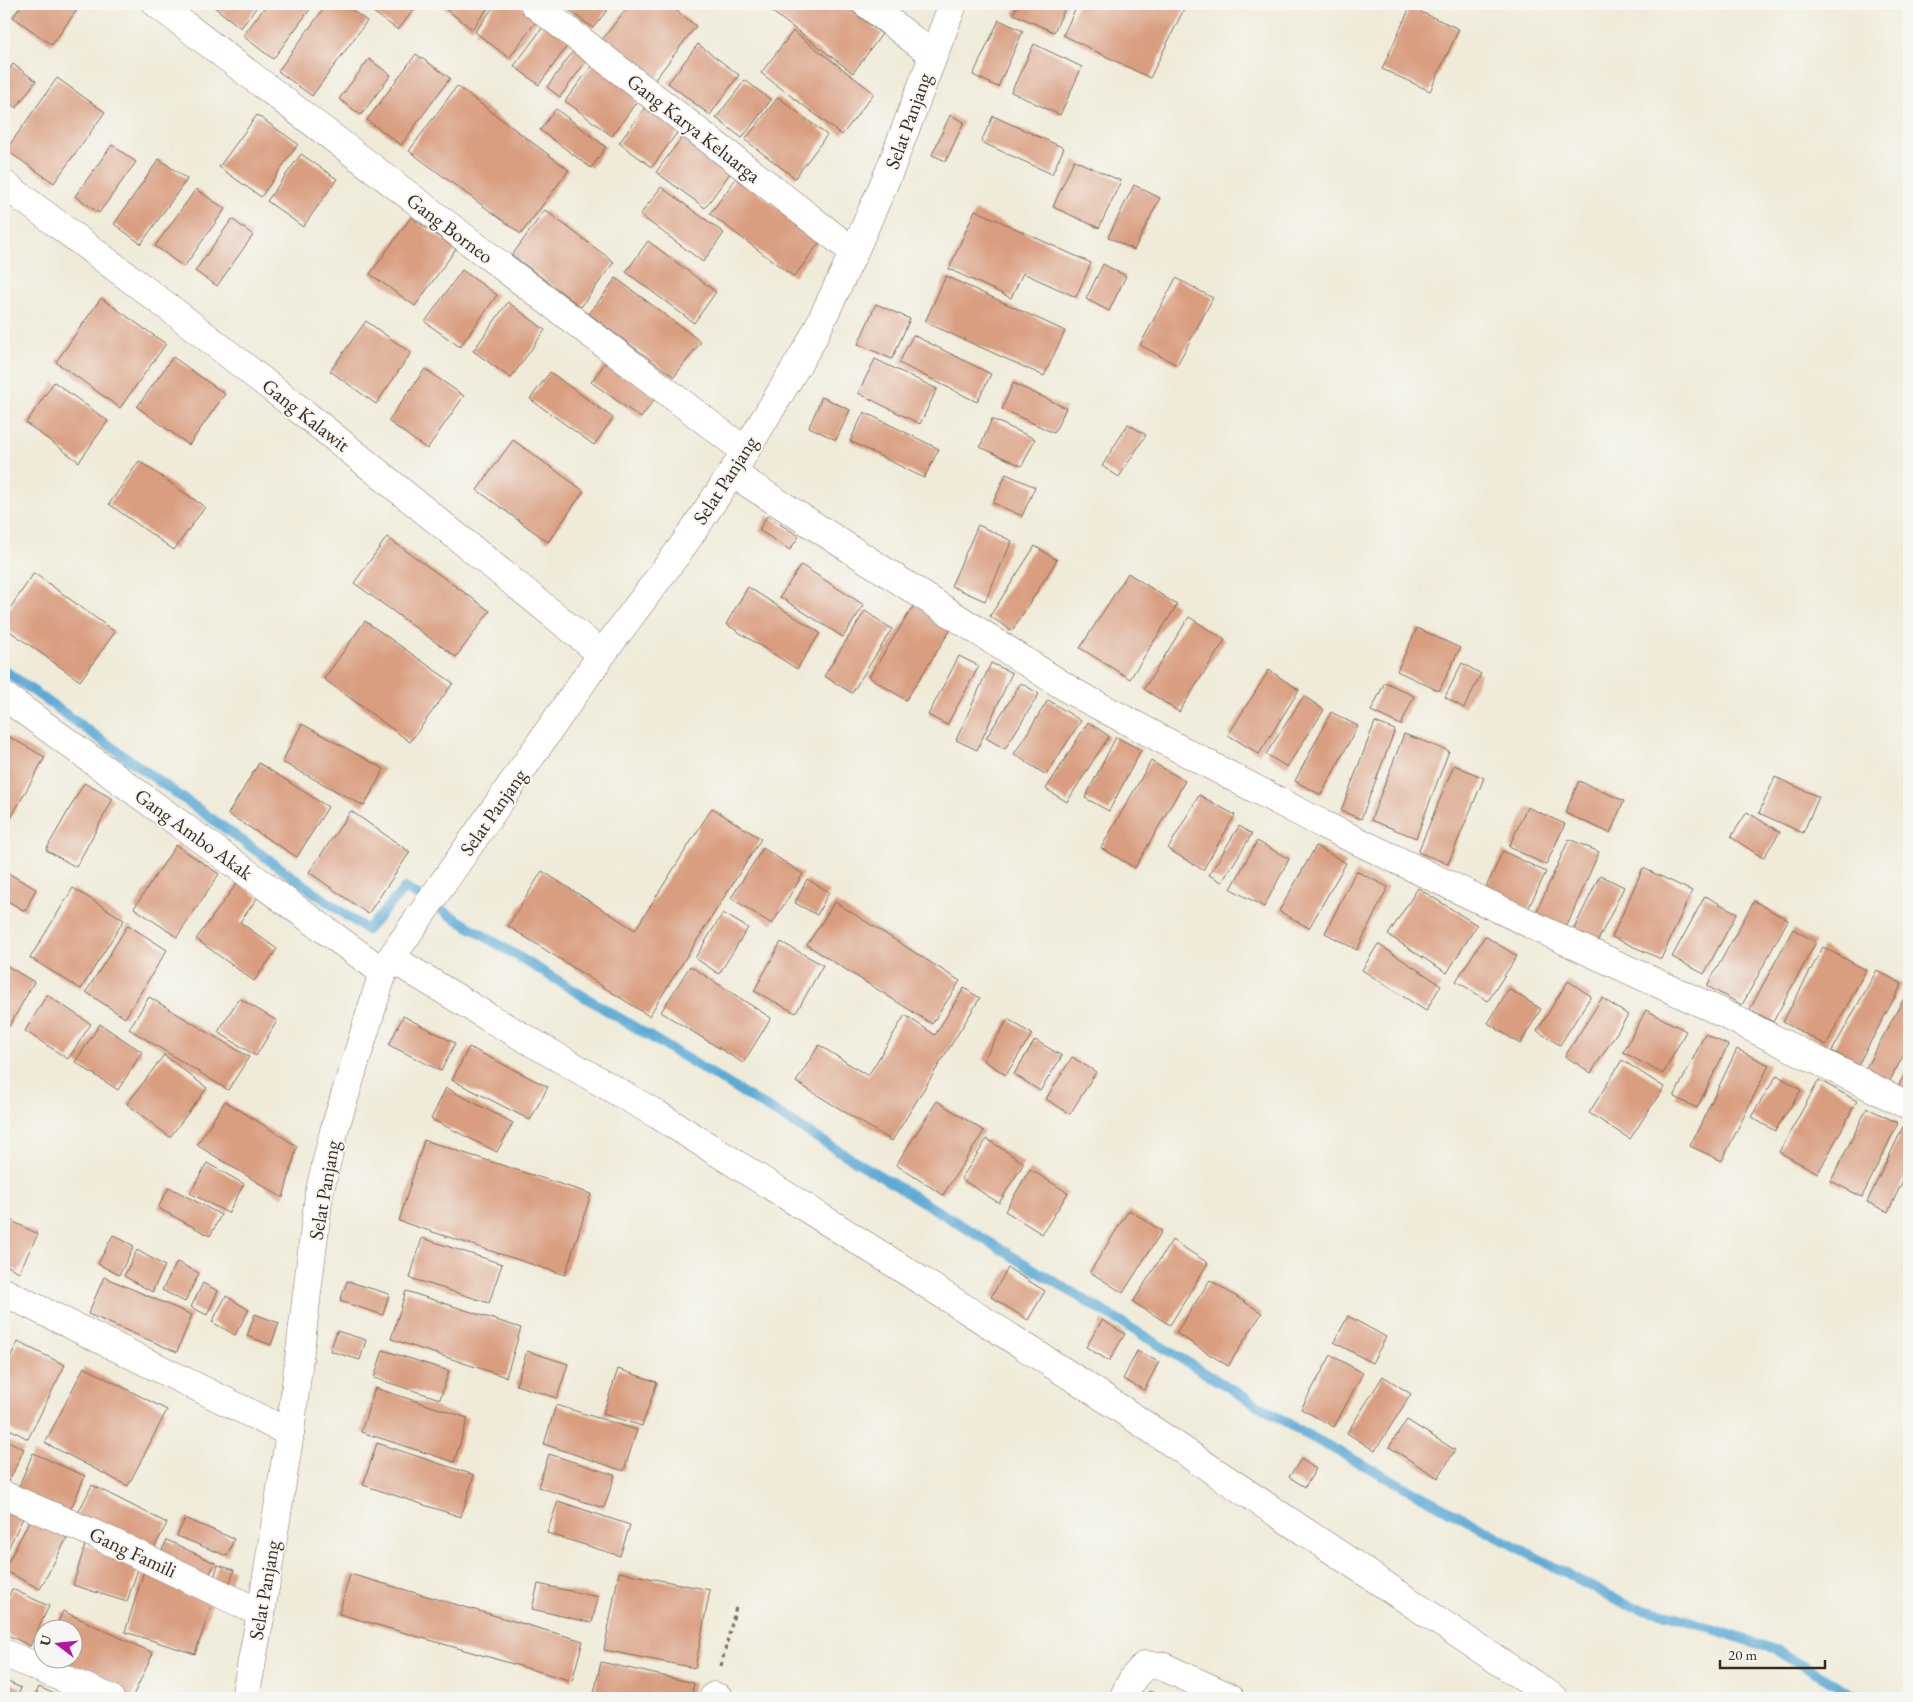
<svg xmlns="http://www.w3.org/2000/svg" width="1913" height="1702" viewBox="0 0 1913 1702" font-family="'EB Garamond',serif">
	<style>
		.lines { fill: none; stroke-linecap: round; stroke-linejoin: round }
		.stream { stroke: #5daad6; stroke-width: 10 }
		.building { fill: #d99d7f }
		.street-casing { stroke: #7a6e5f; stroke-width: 29 }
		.path { stroke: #7a6e5f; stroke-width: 3; stroke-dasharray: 4 4; stroke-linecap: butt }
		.street { stroke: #fff; stroke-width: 28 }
		.labels { text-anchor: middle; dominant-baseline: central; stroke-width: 4; stroke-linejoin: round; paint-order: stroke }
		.street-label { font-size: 20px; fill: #3b2a1e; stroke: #f6f6f2 }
	</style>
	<rect width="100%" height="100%" fill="#f6f6f2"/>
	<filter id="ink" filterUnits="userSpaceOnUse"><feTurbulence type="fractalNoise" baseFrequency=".02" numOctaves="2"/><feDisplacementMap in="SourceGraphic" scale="10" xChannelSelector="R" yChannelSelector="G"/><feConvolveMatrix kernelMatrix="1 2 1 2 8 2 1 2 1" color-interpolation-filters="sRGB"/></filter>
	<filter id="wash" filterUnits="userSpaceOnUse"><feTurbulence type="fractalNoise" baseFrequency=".0096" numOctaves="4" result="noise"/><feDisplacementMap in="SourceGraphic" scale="20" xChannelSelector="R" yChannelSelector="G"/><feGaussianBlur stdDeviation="1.12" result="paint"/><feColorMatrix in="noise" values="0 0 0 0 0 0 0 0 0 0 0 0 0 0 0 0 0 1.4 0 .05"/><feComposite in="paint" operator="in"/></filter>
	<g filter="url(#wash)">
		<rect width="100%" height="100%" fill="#f0ebd8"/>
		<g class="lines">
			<path class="stream" d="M4,670L367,930L405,888L1304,1433L1623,1604L1677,1617L1776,1650L1858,1698"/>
		</g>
		<g id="blocks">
			<g class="building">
				<path d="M22,4H81L52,45L13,17Z"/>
				<path d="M216,4H259L241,28L214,7Z"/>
				<path d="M267,4H314L273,59L243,36Z"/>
				<path d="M327,4H344L367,21L312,96L278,71Z"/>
				<path d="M362,4H418L398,30Z"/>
				<path d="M439,4H491L472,29Z"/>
				<path d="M496,4H518L538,19L509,58L475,32Z"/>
				<path d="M561,4H612L593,28Z"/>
				<path d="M630,4H668L696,26L654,81L601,41Z"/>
				<path d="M762,4H842L882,34L853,73Z"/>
				<path d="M1018,4H1067L1054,32L1013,14Z"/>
				<path d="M1078,4H1174L1184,9L1150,78L1063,35Z"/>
				<path d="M1410,7L1459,29L1430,91L1382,69Z"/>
				<path d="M999,20L1023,31L998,87L973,75Z"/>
				<path d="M546,23L570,42L539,85L514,66Z"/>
				<path d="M793,31L874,93L842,135L761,73Z"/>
				<path d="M698,44L739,75L710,115L668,83Z"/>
				<path d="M1034,44L1082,67L1060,115L1011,92Z"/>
				<path d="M577,46L590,56L560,97L547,87Z"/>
				<path d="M416,54L450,78L401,145L367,120Z"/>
				<path d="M369,59L391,75L361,115L339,99Z"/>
				<path d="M594,63L640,97L612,136L565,101Z"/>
				<path d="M13,64L36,81L16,108L4,99V78Z"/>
				<path d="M57,78L105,112L54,183L6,150Z"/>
				<path d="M745,80L771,100L742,138L716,118Z"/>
				<path d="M457,86L569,170L521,234L409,151Z"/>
				<path d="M778,97L827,135L795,178L745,140Z"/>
				<path d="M649,102L682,126L652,167L619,143Z"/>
				<path d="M556,109L606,147L591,168L540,130Z"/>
				<path d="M257,115L298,144L261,197L219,167Z"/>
				<path d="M950,115L964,122L946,161L932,155Z"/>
				<path d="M993,116L1064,148L1052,174L981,142Z"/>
				<path d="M685,133L733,169L705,208L656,172Z"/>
				<path d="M112,145L136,162L99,213L75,196Z"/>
				<path d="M301,154L337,179L303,227L267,201Z"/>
				<path d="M159,159L187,179L141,244L114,224Z"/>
				<path d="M1074,160L1121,181L1099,228L1053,207Z"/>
				<path d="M737,177L821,240L794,277L710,214Z"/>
				<path d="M1134,185L1160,198L1134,250L1108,237Z"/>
				<path d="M661,187L724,233L703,262L640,215Z"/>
				<path d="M196,189L225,209L184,267L155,246Z"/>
				<path d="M545,210L614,262L581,307L512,255Z"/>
				<path d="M975,210L1091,263L1076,297L1023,273L1011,298L949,269Z"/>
				<path d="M411,217L456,249L415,306L370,274Z"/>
				<path d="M232,219L253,235L217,286L195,271Z"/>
				<path d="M648,241L716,292L694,323L626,272Z"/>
				<path d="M1103,264L1126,276L1109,311L1086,299Z"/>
				<path d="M462,270L497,295L460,347L425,322Z"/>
				<path d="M946,276L1065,331L1044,376L925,322Z"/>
				<path d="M616,278L701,342L674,377L589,314Z"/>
				<path d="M1176,278L1213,298L1177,365L1140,345Z"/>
				<path d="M101,298L166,344L120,408L56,362Z"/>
				<path d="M508,302L545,330L511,378L473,351Z"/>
				<path d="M876,304L910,319L892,359L858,344Z"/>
				<path d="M366,321L411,353L376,404L330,371Z"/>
				<path d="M913,335L991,374L977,402L899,363Z"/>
				<path d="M173,357L225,394L189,445L137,407Z"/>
				<path d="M875,359L937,389L920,424L858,393Z"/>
				<path d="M606,362L656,397L641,418L591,382Z"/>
				<path d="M425,369L464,396L427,449L388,421Z"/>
				<path d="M550,372L613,418L594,445L530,399Z"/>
				<path d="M54,382L108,421L79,462L26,423Z"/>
				<path d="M1013,383L1066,408L1054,433L1002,409Z"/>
				<path d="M822,397L850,410L836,440L809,427Z"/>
				<path d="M864,412L939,449L924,478L850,441Z"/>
				<path d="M992,419L1035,439L1022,466L980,447Z"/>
				<path d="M1128,424L1146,435L1119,477L1102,466Z"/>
				<path d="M513,440L584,491L548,542L477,490Z"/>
				<path d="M139,461L205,507L174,550L109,504Z"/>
				<path d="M1006,474L1035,487L1022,516L993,503Z"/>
				<path d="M767,516L799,536L790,550L759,530Z"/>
				<path d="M978,525L1012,541L985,601L951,586Z"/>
				<path d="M387,537L490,611L456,657L354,583Z"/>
				<path d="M1035,546L1057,560L1012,631L990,616Z"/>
				<path d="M801,565L864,605L843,637L780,597Z"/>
				<path d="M34,573L115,632L80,681L4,627V617Z"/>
				<path d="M1128,573L1177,605L1130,679L1080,648Z"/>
				<path d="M748,587L820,633L797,669L726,624Z"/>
				<path d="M916,602L953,626L906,700L869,677Z"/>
				<path d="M865,611L892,629L852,693L824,676Z"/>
				<path d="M1189,617L1225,640L1179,712L1144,689Z"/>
				<path d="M365,621L453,683L410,742L324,679Z"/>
				<path d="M1417,628L1460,648L1439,691L1397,671Z"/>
				<path d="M959,656L979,666L947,725L928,715Z"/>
				<path d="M991,663L1012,673L977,750L956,740Z"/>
				<path d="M1462,663L1481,674L1464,708L1445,697Z"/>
				<path d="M1269,670L1299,690L1259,754L1228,735Z"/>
				<path d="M1385,682L1414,696L1401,725L1371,711Z"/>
				<path d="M1021,683L1039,694L1005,749L986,738Z"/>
				<path d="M1304,696L1324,710L1287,767L1266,754Z"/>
				<path d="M1048,700L1081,721L1046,775L1014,754Z"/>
				<path d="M1331,712L1358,726L1321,795L1295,781Z"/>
				<path d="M1088,722L1109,736L1067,802L1046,789Z"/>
				<path d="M1375,722L1395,730L1361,819L1341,811Z"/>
				<path d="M302,724L384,769L364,806L282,762Z"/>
				<path d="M4,734L45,757L7,825L4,823Z"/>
				<path d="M1404,734L1449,751L1416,838L1371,820Z"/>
				<path d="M1116,737L1141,750L1109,811L1085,798Z"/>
				<path d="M1151,761L1185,781L1135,868L1101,848Z"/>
				<path d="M259,763L328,807L297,857L228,814Z"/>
				<path d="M1454,765L1484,778L1448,864L1418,852Z"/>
				<path d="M1775,777L1819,797L1803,833L1759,813Z"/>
				<path d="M1579,781L1624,801L1610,833L1565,813Z"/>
				<path d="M84,783L113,799L76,867L46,850Z"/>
				<path d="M1199,795L1235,815L1203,870L1168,849Z"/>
				<path d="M1527,807L1565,824L1546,865L1509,847Z"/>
				<path d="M712,808L761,839L649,1016L508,926L542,871L635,930Z"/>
				<path d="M351,811L410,852L368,914L309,872Z"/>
				<path d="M1747,812L1780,832L1763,858L1731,837Z"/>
				<path d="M1239,826L1252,834L1222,882L1209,875Z"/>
				<path d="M1569,839L1599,852L1566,928L1535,915Z"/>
				<path d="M1257,841L1289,859L1264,907L1231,889Z"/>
				<path d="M176,845L219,874L177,937L134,908Z"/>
				<path d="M1316,846L1346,863L1309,928L1279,911Z"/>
				<path d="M763,848L803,874L772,924L731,898Z"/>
				<path d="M1503,851L1546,872L1528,909L1486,887Z"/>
				<path d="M1643,868L1692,891L1661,959L1612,937Z"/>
				<path d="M4,871L36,889L25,911L4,899Z"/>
				<path d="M1356,871L1388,887L1357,950L1325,933Z"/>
				<path d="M1600,875L1624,887L1596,945L1572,933Z"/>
				<path d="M807,879L829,892L817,915L795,903Z"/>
				<path d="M238,882L258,897L240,922L277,949L254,981L196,939Z"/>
				<path d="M73,888L124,920L81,989L30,958Z"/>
				<path d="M1418,888L1477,925L1447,973L1388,935Z"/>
				<path d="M1705,896L1737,913L1704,974L1672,957Z"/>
				<path d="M1754,901L1788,920L1742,1005L1707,986Z"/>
				<path d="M835,902L960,981L932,1024L807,945Z"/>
				<path d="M723,913L748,928L719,974L695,958Z"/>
				<path d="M128,925L167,950L125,1018L86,992Z"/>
				<path d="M1793,929L1816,942L1773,1022L1750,1009Z"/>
				<path d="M1485,936L1517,956L1488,1001L1456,981Z"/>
				<path d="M781,942L823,965L796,1013L754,991Z"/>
				<path d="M1378,944L1441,985L1426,1011L1362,970Z"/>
				<path d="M1823,947L1866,970L1826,1045L1783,1022Z"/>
				<path d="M4,964L34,982L9,1027L4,1024Z"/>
				<path d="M690,966L771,1018L743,1063L661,1012Z"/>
				<path d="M1877,970L1902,984L1858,1065L1832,1051Z"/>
				<path d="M1568,981L1591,996L1560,1045L1537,1031Z"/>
				<path d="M964,988L980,998L892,1141L796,1082L819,1045L868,1076L905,1015L935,1035Z"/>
				<path d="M1509,989L1541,1009L1520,1044L1488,1023Z"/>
				<path d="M47,995L91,1024L68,1059L25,1031Z"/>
				<path d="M149,997L249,1057L228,1090L129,1029Z"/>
				<path d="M239,998L277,1021L256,1056L218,1032Z"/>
				<path d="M1602,998L1628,1015L1591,1073L1565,1056Z"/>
				<path d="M1903,1000L1909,1004V1045L1887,1086L1863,1073Z"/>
				<path d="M1646,1010L1686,1031L1663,1074L1623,1052Z"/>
				<path d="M403,1016L455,1043L441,1071L389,1045Z"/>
				<path d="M1008,1019L1032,1034L1006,1075L983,1060Z"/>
				<path d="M100,1024L142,1052L118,1090L75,1062Z"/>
				<path d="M1705,1034L1728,1045L1697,1108L1674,1097Z"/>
				<path d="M1035,1040L1062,1056L1040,1091L1014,1074Z"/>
				<path d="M469,1047L548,1087L530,1120L452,1080Z"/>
				<path d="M1737,1049L1769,1065L1722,1161L1690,1146Z"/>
				<path d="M164,1055L207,1088L170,1137L127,1104Z"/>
				<path d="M1072,1057L1096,1072L1070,1114L1046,1099Z"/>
				<path d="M1622,1060L1664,1087L1630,1139L1589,1113Z"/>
				<path d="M1909,1065V1096L1897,1089Z"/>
				<path d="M1777,1075L1801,1090L1775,1131L1751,1117Z"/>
				<path d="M1819,1080L1857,1101L1818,1173L1779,1152Z"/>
				<path d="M446,1088L513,1123L497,1152L431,1119Z"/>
				<path d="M225,1101L297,1146L283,1198L197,1145Z"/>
				<path d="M937,1101L984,1131L943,1195L896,1165Z"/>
				<path d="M1867,1108L1898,1123L1862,1197L1831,1181Z"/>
				<path d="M1903,1127L1909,1131V1168L1888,1212L1867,1202Z"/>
				<path d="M987,1139L1024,1163L999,1203L961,1179Z"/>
				<path d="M424,1140L591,1194L565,1275L399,1221Z"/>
				<path d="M207,1163L244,1184L228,1213L190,1193Z"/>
				<path d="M1030,1169L1068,1193L1042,1234L1005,1211Z"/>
				<path d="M169,1187L221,1215L210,1236L158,1208Z"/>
				<path d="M1129,1210L1162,1231L1123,1293L1090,1272Z"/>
				<path d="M4,1217L38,1234L19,1272L4,1264Z"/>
				<path d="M113,1235L134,1246L119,1275L98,1264Z"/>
				<path d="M422,1238L502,1264L489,1303L410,1278Z"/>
				<path d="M1172,1240L1208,1263L1170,1325L1133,1302Z"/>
				<path d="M137,1250L165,1266L152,1292L124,1276Z"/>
				<path d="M177,1262L199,1273L185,1302L162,1290Z"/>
				<path d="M1008,1268L1045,1291L1028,1320L991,1297Z"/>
				<path d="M104,1277L192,1315L177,1352L88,1314Z"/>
				<path d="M1210,1280L1262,1313L1228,1366L1176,1333Z"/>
				<path d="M347,1281L389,1294L383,1315L340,1301Z"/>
				<path d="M203,1283L218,1291L207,1315L191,1307Z"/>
				<path d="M406,1291L521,1328L506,1377L391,1339Z"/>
				<path d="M226,1296L249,1310L235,1335L212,1322Z"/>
				<path d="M255,1314L279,1323L271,1345L247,1336Z"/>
				<path d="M1348,1316L1386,1337L1372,1363L1334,1342Z"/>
				<path d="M1102,1320L1125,1334L1109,1361L1086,1347Z"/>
				<path d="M337,1331L366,1340L360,1360L330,1351Z"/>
				<path d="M18,1342L65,1365L28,1439L4,1426V1369Z"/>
				<path d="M383,1350L449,1371L440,1399L374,1378Z"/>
				<path d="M527,1351L568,1364L557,1398L516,1385Z"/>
				<path d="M1137,1351L1159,1362L1144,1390L1123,1379Z"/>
				<path d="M1331,1355L1363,1373L1334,1427L1301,1409Z"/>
				<path d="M84,1367L167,1410L128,1486L45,1443Z"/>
				<path d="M618,1369L657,1382L642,1426L603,1414Z"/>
				<path d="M1383,1376L1411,1394L1375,1451L1347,1433Z"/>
				<path d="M375,1388L468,1418L454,1462L361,1432Z"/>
				<path d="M556,1405L637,1430L624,1471L544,1444Z"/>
				<path d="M1407,1420L1455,1450L1438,1478L1389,1447Z"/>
				<path d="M4,1439L24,1449L6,1488L4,1487Z"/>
				<path d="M377,1443L474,1475L461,1517L363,1485Z"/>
				<path d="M33,1453L85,1476L67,1518L15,1495Z"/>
				<path d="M549,1454L615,1475L604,1508L538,1487Z"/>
				<path d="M1301,1459L1316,1469L1305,1487L1289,1477Z"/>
				<path d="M92,1485L167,1523L149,1558L75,1519Z"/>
				<path d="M558,1501L630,1525L620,1556L547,1533Z"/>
				<path d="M4,1509L23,1518L4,1557Z"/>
				<path d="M31,1518L67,1538L40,1589L4,1570Z"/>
				<path d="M185,1518L234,1539L227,1556L177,1536Z"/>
				<path d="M167,1540L215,1563L206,1582L157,1559Z"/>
				<path d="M85,1545L140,1563L127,1602L73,1585Z"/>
				<path d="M218,1565L234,1570L228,1589L212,1584Z"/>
				<path d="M144,1571L215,1595L195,1654L125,1632Z"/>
				<path d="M619,1572L710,1590L695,1668L604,1650Z"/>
				<path d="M350,1574L583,1641L572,1681L339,1614Z"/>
				<path d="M538,1584L598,1597L592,1623L532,1609Z"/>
				<path d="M12,1589L49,1606L30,1646L4,1633V1606Z"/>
				<path d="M63,1611L153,1653L132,1698H129L46,1660H72V1630H54Z"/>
				<path d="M601,1662L694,1683L691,1698H593Z"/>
				<path d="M4,1680L21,1688L17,1698H4Z"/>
				<path d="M39,1687L63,1698H34Z"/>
				<path d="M1149,1691L1167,1698H1146Z"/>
			</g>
		</g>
	</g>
	<g filter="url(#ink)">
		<use href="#blocks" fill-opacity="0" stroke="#7a6e5f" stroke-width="1"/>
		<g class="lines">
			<defs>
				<g id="street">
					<path d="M157,4L745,451"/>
					<path d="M534,4L854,252"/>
					<path d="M867,4L933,55"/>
					<path d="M4,184L176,313L319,425L602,654"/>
					<path d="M732,473L1073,692L1227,774L1322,824L1574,945L1710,1007L1909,1106"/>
					<path d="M4,696L383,972"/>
					<path d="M391,958L488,1017L658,1115L884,1257L1088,1387L1554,1698"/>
					<path d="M4,1292L290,1433"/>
					<path d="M4,1495L99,1536L261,1613"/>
					<path d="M4,1653L110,1698"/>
					<path d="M245,1698L261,1613L290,1433L319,1194L334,1131L383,972L391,958L602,654L682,547L732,473L811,342L854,252L889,172L953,4"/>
					<path d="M713,1698L714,1696L719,1698"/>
					<path d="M1123,1698L1133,1678L1145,1665L1162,1666L1231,1698"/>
				</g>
			</defs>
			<use href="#street" class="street-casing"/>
			<path class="path" d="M721,1666L736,1607"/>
			<use href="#street" class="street"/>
		</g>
	</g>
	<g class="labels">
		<g class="street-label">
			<text transform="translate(908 121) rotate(-70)">Selat Panjang</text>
			<text transform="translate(694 128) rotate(38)">Gang Karya Keluarga</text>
			<text transform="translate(450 228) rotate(37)">Gang Borneo</text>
			<text transform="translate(306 415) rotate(38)">Gang Kalawit</text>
			<text transform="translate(725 480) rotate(-57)">Selat Panjang</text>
			<text transform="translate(493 812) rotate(-55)">Selat Panjang</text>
			<text transform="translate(194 834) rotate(36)">Gang Ambo Akak</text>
			<text transform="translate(324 1190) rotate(-80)">Selat Panjang</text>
			<text transform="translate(133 1552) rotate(25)">Gang Famili</text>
			<text transform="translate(264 1590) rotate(-80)">Selat Panjang</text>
		</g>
	</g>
	<rect width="1913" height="1702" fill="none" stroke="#f6f6f2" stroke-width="20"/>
	<g transform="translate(58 1644) rotate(286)"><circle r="24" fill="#f6f6f2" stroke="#aba49d"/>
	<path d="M0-4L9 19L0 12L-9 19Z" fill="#b5179e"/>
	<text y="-8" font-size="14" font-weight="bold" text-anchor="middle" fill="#3b2a1e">U</text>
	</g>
	<path d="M1720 1660v8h105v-8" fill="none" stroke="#3b2a1e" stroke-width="2.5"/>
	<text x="1728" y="1660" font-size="15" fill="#3b2a1e" stroke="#f6f6f2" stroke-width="4" paint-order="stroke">20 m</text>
</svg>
